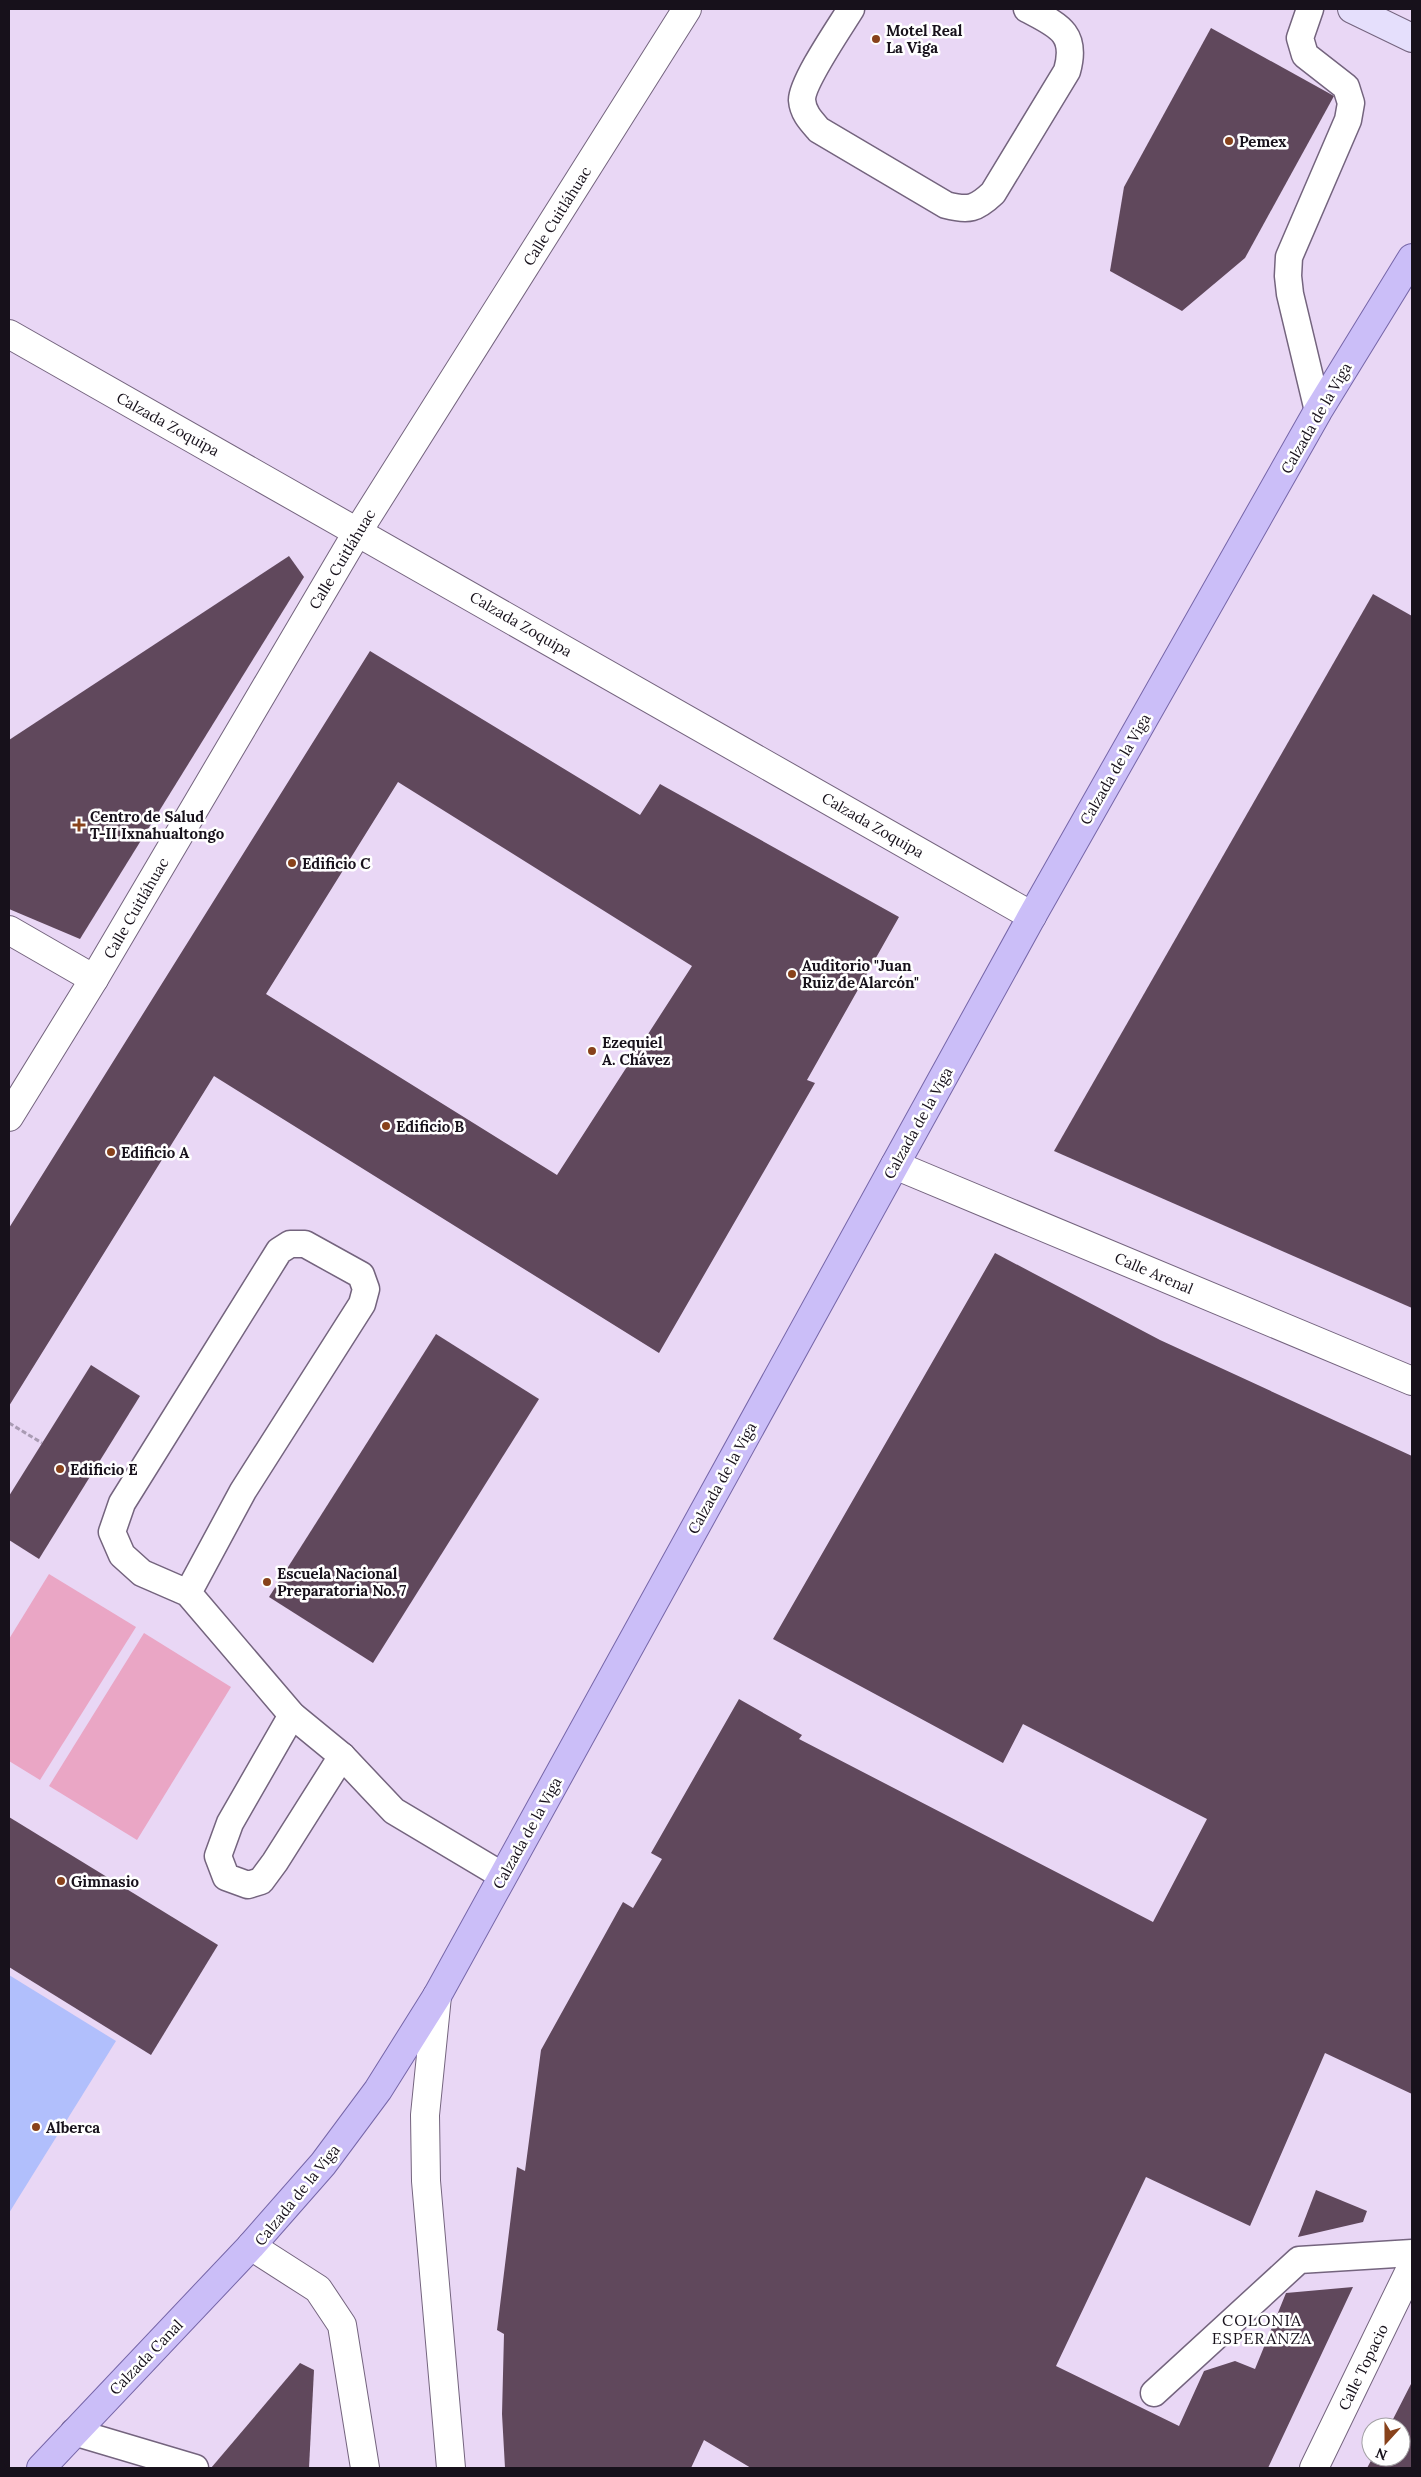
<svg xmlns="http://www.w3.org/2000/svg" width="1421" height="2477" viewBox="0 0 1421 2477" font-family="Lora,serif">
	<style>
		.green { fill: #eaa6c5 }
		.water { fill: #b1bffc }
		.building { fill: #60485c; fill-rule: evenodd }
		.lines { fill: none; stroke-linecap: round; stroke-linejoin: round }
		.service-casing { stroke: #74647e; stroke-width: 29 }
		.minor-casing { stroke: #74647e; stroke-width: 30 }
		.tertiary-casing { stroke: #74647e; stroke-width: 30 }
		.secondary-casing { stroke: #74647e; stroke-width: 30 }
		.primary-casing { stroke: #7666a8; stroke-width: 30 }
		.path { stroke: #a99bb3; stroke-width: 3; stroke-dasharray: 5 2.5; stroke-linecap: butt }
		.service { stroke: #fff; stroke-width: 26 }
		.minor { stroke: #fff; stroke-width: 28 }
		.tertiary { stroke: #fff; stroke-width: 28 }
		.secondary { stroke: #e5dffc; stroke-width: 28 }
		.primary { stroke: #cbbef8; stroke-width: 28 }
		.poi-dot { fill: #88421b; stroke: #fff; stroke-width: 2 }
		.labels { text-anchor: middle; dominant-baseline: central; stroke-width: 5; stroke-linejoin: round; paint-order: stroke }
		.poi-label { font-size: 15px; font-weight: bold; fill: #17111b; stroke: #fff; text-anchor: start }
		.street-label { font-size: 15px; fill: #17111b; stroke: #fff }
		.neighbourhood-label { font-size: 16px; letter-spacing: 1px; fill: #17111b; stroke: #fff }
	</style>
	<rect width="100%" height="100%" fill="#e9d7f5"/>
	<g class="green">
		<path d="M49,1574L136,1627L40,1780L9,1761V1639Z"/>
		<path d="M144,1633L231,1687L137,1840L49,1786Z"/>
	</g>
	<path class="water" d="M9,1975L116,2041L9,2213Z"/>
	<g class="building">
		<path d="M1211,28L1334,96L1245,258L1182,311L1110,271L1124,187Z"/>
		<path d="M289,556L304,577L80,939L9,909V740Z"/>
		<path d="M1373,594L1412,616V1308L1054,1151Z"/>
		<path d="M370,651L640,815L660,784L899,917L807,1080L815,1083L659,1353L214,1076L9,1406V1228ZM398,782L692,966L557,1175L266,994Z"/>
		<path d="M995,1253L1160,1340L1412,1456V2094L1325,2053L1250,2226L1146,2177L1056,2366L1179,2426L1204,2371L1235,2361L1255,2369L1286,2293L1353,2287L1268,2468H751L704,2440L691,2468H505L502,2414L504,2334L497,2330L517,2167L525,2171L541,2050L623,1902L633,1908L662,1859L651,1853L739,1699L802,1735L799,1739L1153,1922L1207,1819L1023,1724L1003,1763L773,1639Z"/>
		<path d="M436,1334L539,1399L373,1663L269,1597Z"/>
		<path d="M91,1365L140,1396L39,1559L9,1540V1496Z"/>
		<path d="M9,1817L218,1945L151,2055L9,1967Z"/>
		<path d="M1316,2190L1367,2211L1363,2222L1298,2237Z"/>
		<path d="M300,2363L314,2370L309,2468H211Z"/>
		<path d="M1412,2382V2468H1367L1373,2457H1401V2427H1389Z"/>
	</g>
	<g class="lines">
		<defs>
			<g id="service">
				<path d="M851,9C840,27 802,82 802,100C803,113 811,121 819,130L946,205C969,211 976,209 993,193L1067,71C1078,32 1057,25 1027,9"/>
				<path d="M1310,9L1300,38L1305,55L1346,87L1351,103L1348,120L1289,257L1288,276L1290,294L1318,411"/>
				<path d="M188,1593L243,1491L362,1304L366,1289L361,1275L305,1244H290L279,1251L122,1503L112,1532L122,1555L142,1573L188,1593L292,1715L342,1756L394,1811L503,1876"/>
				<path d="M292,1715L230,1823L218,1856L226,1877L248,1885L261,1881L275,1862L342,1756"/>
				<path d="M1154,2393L1299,2260L1412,2253"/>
				<path d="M74,2432L195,2468"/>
			</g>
			<g id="minor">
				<path d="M9,334L1032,916"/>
				<path d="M9,930L94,979"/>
				<path d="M9,1117L94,979L358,531L687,9"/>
				<path d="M895,1165L1412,1381"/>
				<path d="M1314,2468L1412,2266"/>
			</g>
			<g id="tertiary">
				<path d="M437,1996L425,2115L426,2181L451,2468"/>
				<path d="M251,2246L318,2289L342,2325L365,2468"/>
			</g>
			<path id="secondary" d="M1352,9L1412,38"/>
			<path id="primary" d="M41,2468L251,2246L323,2164L378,2090L437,1996L1032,916L1318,411L1412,258"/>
		</defs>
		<use href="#service" class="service-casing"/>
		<use href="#minor" class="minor-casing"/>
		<use href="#tertiary" class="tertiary-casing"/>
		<use href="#secondary" class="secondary-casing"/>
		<use href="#primary" class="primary-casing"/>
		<path class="path" d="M9,1423L42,1443"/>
		<use href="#service" class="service"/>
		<use href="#minor" class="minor"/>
		<use href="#tertiary" class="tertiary"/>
		<use href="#secondary" class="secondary"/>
		<use href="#primary" class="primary"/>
	</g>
	<g class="poi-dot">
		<circle cx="876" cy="39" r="5"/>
		<circle cx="1229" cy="141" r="5"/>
		<path d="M76.5 817.5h5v5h5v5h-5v5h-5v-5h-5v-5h5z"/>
		<circle cx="292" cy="863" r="5"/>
		<circle cx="792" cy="974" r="5"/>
		<circle cx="592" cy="1051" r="5"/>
		<circle cx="386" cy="1126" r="5"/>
		<circle cx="111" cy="1152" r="5"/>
		<circle cx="60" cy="1469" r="5"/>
		<circle cx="267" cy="1582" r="5"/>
		<circle cx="61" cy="1881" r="5"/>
		<circle cx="36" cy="2127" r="5"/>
	</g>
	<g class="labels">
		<g class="poi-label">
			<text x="886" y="30">Motel Real<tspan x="886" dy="17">La Viga</tspan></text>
			<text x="1239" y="141">Pemex</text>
			<text x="90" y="816">Centro de Salud<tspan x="90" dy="17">T-II Ixnahualtongo</tspan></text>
			<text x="302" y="863">Edificio C</text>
			<text x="802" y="965">Auditorio "Juan<tspan x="802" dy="17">Ruiz de Alarcón"</tspan></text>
			<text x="602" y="1042">Ezequiel<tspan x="602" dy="17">A. Chávez</tspan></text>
			<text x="396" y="1126">Edificio B</text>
			<text x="121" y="1152">Edificio A</text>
			<text x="70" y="1469">Edificio E</text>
			<text x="277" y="1573">Escuela Nacional<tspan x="277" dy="17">Preparatoria No. 7</tspan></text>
			<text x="71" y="1881">Gimnasio</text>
			<text x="46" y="2127">Alberca</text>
		</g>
		<g class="street-label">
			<text transform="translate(557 216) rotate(-58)">Calle Cuitláhuac</text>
			<text transform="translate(1316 418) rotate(-60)">Calzada de la Viga</text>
			<text transform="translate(168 424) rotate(29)">Calzada Zoquipa</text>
			<text transform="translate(342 559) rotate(-59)">Calle Cuitláhuac</text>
			<text transform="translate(521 624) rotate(30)">Calzada Zoquipa</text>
			<text transform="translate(1115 769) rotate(-60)">Calzada de la Viga</text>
			<text transform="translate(873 825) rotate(30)">Calzada Zoquipa</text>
			<text transform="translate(136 908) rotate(-60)">Calle Cuitláhuac</text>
			<text transform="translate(918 1123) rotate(-61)">Calzada de la Viga</text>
			<text transform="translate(1154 1273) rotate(23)">Calle Arenal</text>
			<text transform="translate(722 1478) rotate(-61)">Calzada de la Viga</text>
			<text transform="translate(527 1833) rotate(-61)">Calzada de la Viga</text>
			<text transform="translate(297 2195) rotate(-51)">Calzada de la Viga</text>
			<text transform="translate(146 2357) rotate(-46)">Calzada Canal</text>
			<text transform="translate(1363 2367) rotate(-64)">Calle Topacio</text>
		</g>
		<g class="neighbourhood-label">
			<text x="1262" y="2320">COLONIA<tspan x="1262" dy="18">ESPERANZA</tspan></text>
		</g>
	</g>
	<rect width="1421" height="2477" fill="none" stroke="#17111b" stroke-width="20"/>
	<g transform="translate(1386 2442) rotate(201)"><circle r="24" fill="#ffffff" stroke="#a2a0a4"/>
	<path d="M0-4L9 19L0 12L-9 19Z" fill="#88421b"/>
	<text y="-8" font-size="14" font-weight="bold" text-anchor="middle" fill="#17111b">N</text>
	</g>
</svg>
